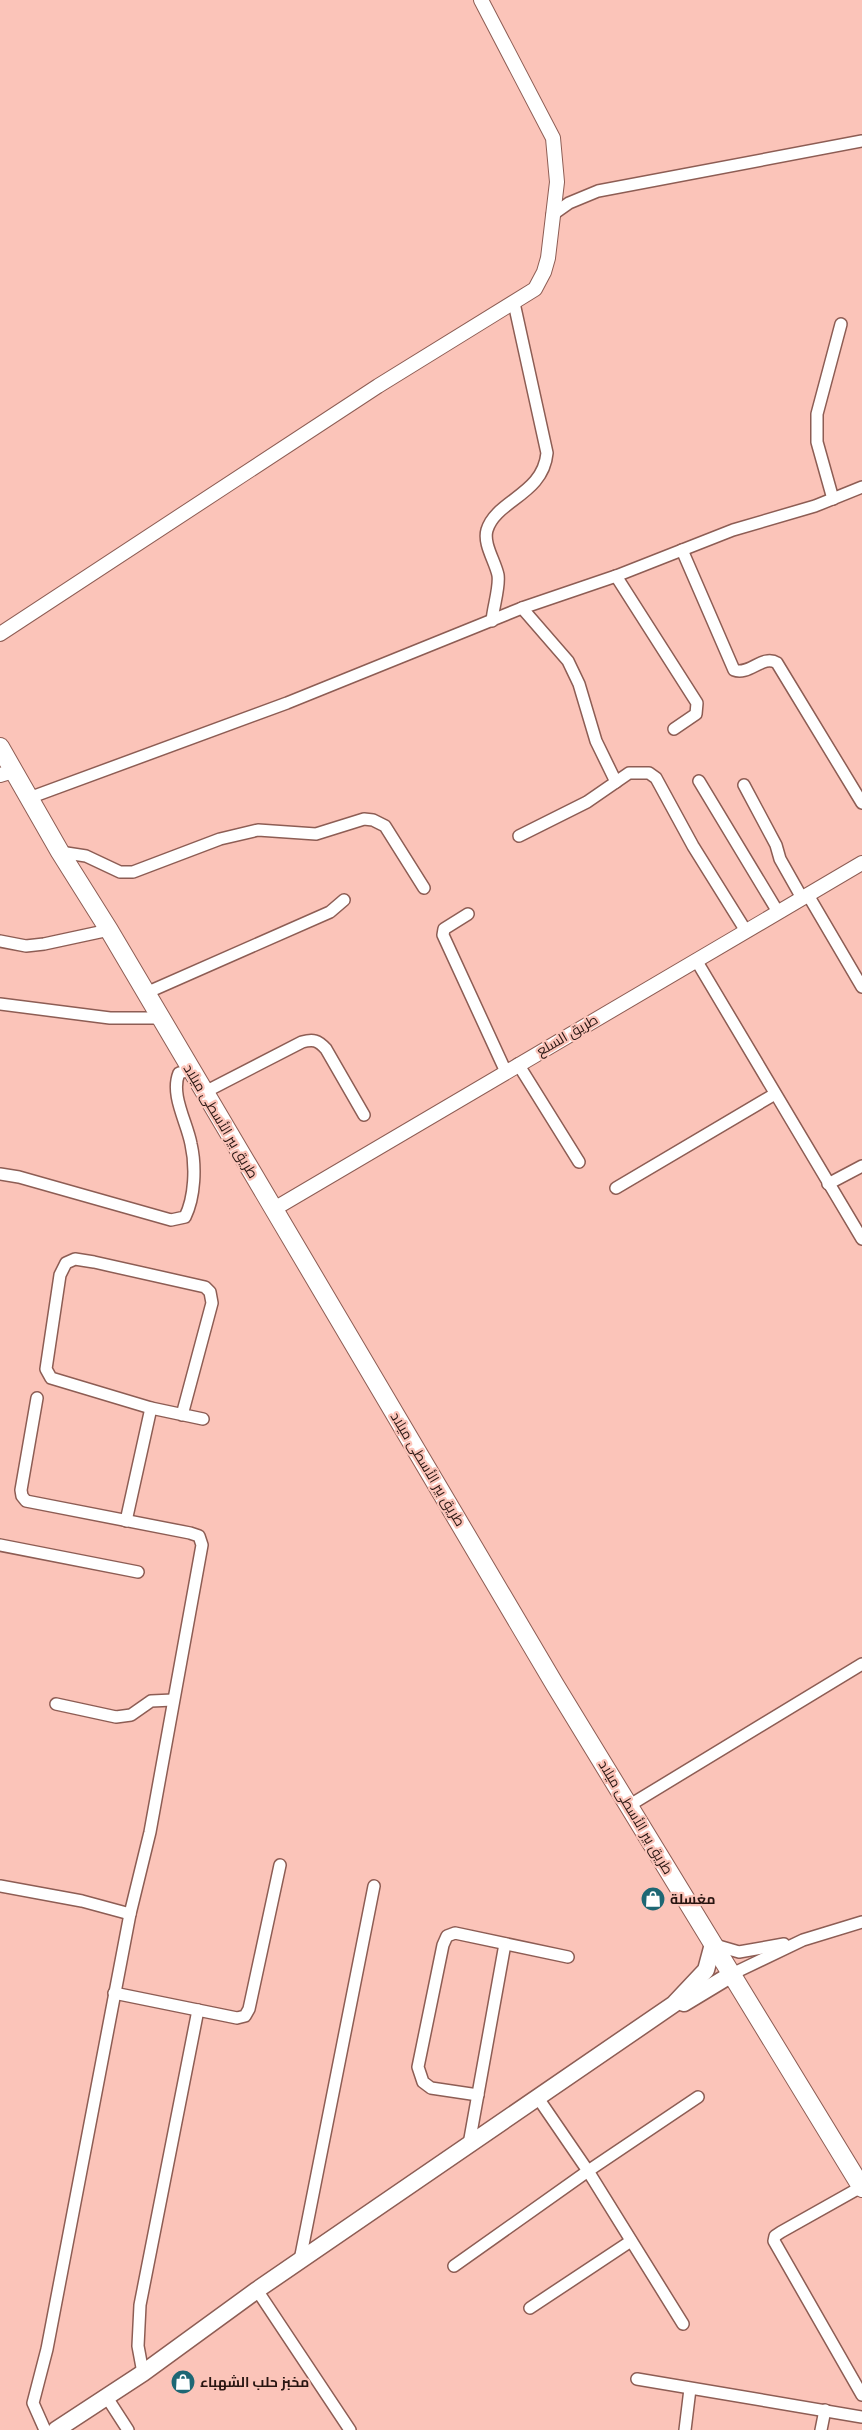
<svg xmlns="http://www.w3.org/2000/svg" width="862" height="2430" viewBox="0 0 862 2430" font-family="Merriweather,Cairo,serif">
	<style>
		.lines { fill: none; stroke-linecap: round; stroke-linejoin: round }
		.minor-casing { stroke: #8d5d54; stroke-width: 14 }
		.tertiary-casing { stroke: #8d5d54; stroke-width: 16 }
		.secondary-casing { stroke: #8d5d54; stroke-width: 19 }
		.primary-casing { stroke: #8d5d54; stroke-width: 20 }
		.minor { stroke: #fff; stroke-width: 11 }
		.tertiary { stroke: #fff; stroke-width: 14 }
		.secondary { stroke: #fff; stroke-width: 16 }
		.primary { stroke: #fff; stroke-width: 18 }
		.labels { text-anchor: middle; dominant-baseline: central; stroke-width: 4.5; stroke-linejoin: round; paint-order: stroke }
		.street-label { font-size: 14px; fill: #281511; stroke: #fbc4b9 }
		.poi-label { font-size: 14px; font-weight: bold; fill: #281511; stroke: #fbc4b9; text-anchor: start }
	</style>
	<rect width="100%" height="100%" fill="#fbc4b9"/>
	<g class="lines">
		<defs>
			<g id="minor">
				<path d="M552,215L569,203L598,191L862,141"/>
				<path d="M833,499L817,442V414L841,324"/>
				<path d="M682,550L734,670C749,676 763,654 777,663L862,803"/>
				<path d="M616,576L697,703L696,714L674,729"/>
				<path d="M522,608L568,661L579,684L596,741L616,782"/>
				<path d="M492,621C493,607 500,587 498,575C495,561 483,544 487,530C496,500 543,495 547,453L514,303"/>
				<path d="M699,781L778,912"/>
				<path d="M744,785L776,845L780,859L802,898"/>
				<path d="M29,798L287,703L522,608L616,576L733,530L815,506L862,487"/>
				<path d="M519,836L587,802L629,773H649L656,778L693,846L746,931"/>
				<path d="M60,852L86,856L120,872H133L220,839L258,830L316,834L364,819L373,820L385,826L424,888"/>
				<path d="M808,895L862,987"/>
				<path d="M468,914L444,929L443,935L506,1072"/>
				<path d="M0,941L26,946L44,944L109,930"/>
				<path d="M696,960L862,1239"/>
				<path d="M146,993L330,912L344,900"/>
				<path d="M0,1004L110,1018H160"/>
				<path d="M518,1064L579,1162"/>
				<path d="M205,1092L302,1042C313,1039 318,1040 326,1049L364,1115"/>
				<path d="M0,1174L19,1177L171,1220L185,1217C195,1197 196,1166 191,1144C187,1122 170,1095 179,1073L191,1070"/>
				<path d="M828,1184L862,1166"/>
				<path d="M616,1188L775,1094"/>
				<path d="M37,1398L21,1490L22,1496L26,1501L190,1533L199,1536L202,1545L150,1832L130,1914L47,2349L33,2403L45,2430"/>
				<path d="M182,1415L212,1303L210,1292L205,1287L94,1262L75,1259L66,1263L60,1275L46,1369L51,1378L151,1408L203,1419"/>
				<path d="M126,1521L151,1408"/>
				<path d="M0,1545L138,1572"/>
				<path d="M56,1704L116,1717L131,1715L151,1701L173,1700"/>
				<path d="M630,1805L862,1664"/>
				<path d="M0,1886L82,1901L130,1914"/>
				<path d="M715,1945L739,1952L784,1944"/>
				<path d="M732,1974L803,1940L862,1922"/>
				<path d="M114,1993L237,2018L245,2016L249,2009L280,1865"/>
				<path d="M478,2095L431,2088L423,2082L418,2067L443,1945L447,1936L455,1933L568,1957"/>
				<path d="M538,2098L588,2171L683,2324"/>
				<path d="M469,2144L505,1944"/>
				<path d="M861,2187L781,2232L775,2236L774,2241L862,2395"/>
				<path d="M300,2260L374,1886"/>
				<path d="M454,2266L588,2171L698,2097"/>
				<path d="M257,2290L350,2430"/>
				<path d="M530,2308L631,2241"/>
				<path d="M143,2373L138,2346L140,2305L198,2010"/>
				<path d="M637,2379L862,2417"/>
				<path d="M106,2396L128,2430"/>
				<path d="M685,2430L690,2389"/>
				<path d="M821,2430L825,2410"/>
			</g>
			<g id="tertiary">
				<path d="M0,634L378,386L535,289L544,272L548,258L557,182L553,138L481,0"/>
				<path d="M0,775L13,771"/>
				<path d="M274,1209L862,863"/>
			</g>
			<g id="secondary">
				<path d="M684,2003L732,1974"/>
				<path d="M56,2430L143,2373L257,2290L674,2004L706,1970L713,1944"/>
			</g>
			<path id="primary" d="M0,747L60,852L109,930L555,1685L862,2188"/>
		</defs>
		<use href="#minor" class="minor-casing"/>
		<use href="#tertiary" class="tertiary-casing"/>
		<use href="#secondary" class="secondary-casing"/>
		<use href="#primary" class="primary-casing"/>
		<use href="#minor" class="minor"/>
		<use href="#tertiary" class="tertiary"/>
		<use href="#secondary" class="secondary"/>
		<use href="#primary" class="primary"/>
	</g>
	<defs>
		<symbol id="shop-disc" viewBox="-11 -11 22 22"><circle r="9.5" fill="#1e6774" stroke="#fbc4b9"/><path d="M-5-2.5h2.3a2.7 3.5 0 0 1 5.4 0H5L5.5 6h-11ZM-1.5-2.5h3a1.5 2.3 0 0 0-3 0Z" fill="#fff"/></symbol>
	</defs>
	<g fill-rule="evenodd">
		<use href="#shop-disc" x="639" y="1885" width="28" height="28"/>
		<use href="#shop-disc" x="169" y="2368" width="28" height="28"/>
	</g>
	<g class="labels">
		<g class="street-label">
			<text transform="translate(567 1035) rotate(-30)">طريق السلع</text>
			<text transform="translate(221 1121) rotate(59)">طريق بير الأسطى ميلاد</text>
			<text transform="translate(428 1469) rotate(59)">طريق بير الأسطى ميلاد</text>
			<text transform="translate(636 1817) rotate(59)">طريق بير الأسطى ميلاد</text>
		</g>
		<g class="poi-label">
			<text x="670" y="1899">مغسلة</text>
			<text x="200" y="2382">مخبز حلب الشهباء</text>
		</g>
	</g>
</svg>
